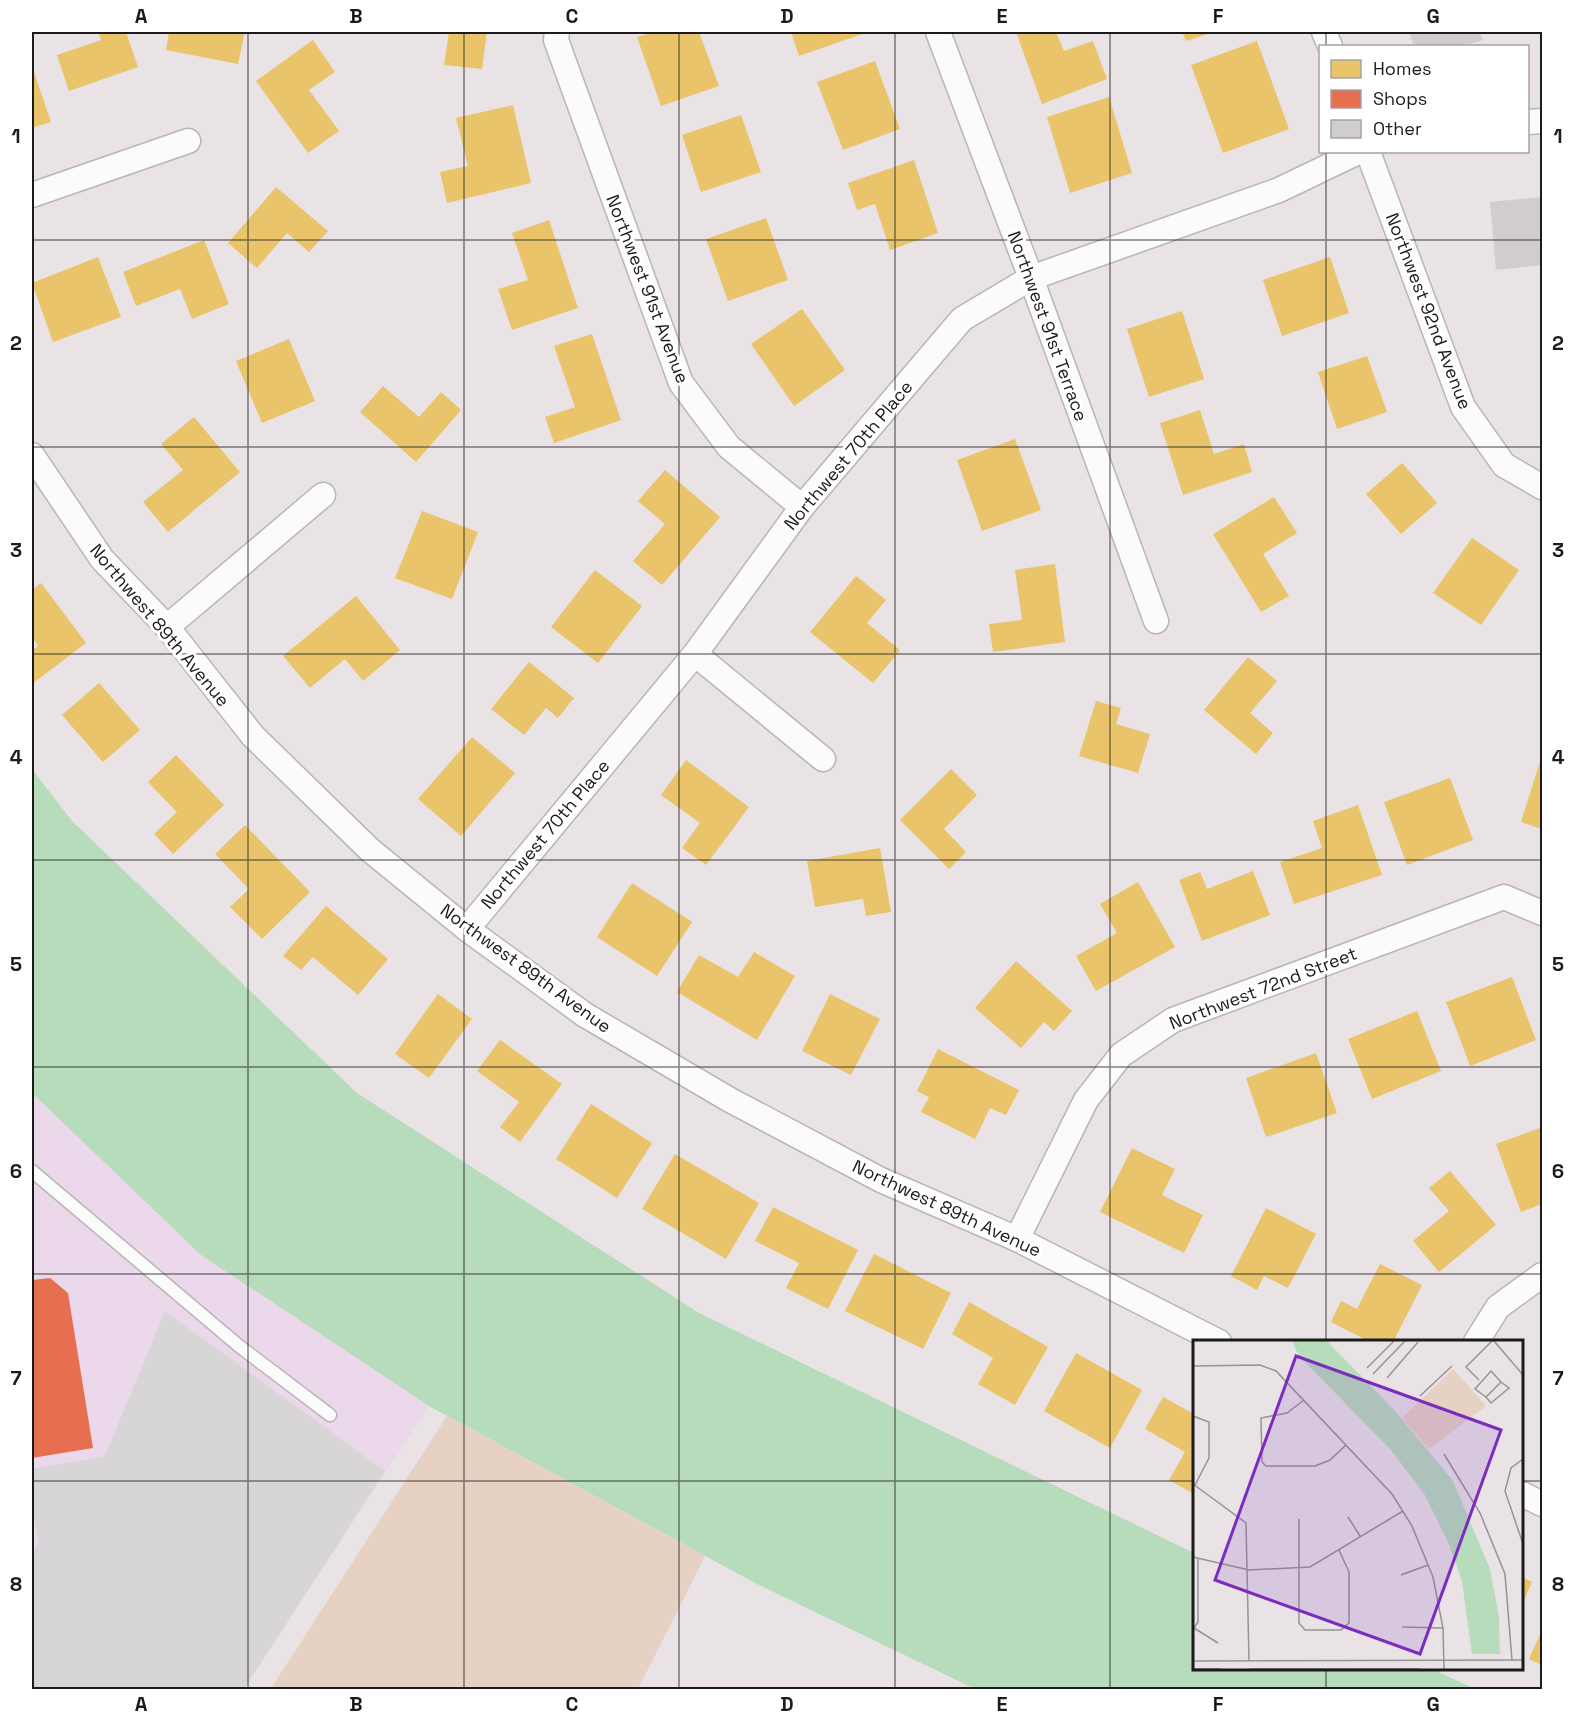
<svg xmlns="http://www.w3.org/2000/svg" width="1574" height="1721" viewBox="0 0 1574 1721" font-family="'Space Grotesk',sans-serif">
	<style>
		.commercial { fill: #ebd8ea }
		.grass { fill: #e7d1c3 }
		.parking { fill: #d8d5d7 }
		.water { fill: #b7dcbb }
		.homes { fill: #e9c46a }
		.shops { fill: #e76f51 }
		.building { fill: #d1cdcf }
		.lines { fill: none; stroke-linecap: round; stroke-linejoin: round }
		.lane-casing { stroke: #b8b5b6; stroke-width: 15 }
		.street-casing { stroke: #b8b5b6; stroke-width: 27 }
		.lane { stroke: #fcfbfb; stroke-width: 12 }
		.street { stroke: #fcfbfb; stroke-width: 24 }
		.grid { fill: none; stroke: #1b1b1b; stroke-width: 1.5; stroke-opacity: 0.55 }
		.labels { text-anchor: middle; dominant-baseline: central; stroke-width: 6; stroke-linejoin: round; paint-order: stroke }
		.street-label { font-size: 18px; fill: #1b1b1b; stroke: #fff }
		.inset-road { fill: none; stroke: #979395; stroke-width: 1.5 }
		.view { fill: #7b2cbf; fill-opacity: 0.15; stroke: #7b2cbf; stroke-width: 3 }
		.inset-edge { fill: none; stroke: #1b1b1b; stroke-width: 3 }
		.neatline { fill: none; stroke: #1b1b1b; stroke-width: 2 }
		.grid-label { font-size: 20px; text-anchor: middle; font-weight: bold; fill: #1b1b1b }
	</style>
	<rect width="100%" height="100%" fill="#e9e3e6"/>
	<path class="commercial" d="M32,1093L201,1255L429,1406L244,1689H32Z"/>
	<path class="grass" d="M447,1416L705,1556L638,1689L270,1690Z"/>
	<path class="parking" d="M165,1311L385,1471L244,1689H32V1554L39,1540L32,1512V1469L105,1456Z"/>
	<path class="water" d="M32,769L72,821L357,1093L699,1313L1194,1553V1668L1432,1669L1475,1689H975L757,1584L429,1406L201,1255L32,1093Z"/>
	<g class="homes">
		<path d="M98,32H126L138,67L69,91L57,55L101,40Z"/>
		<path d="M169,32H245L238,64L166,50Z"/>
		<path d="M449,32H487L482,69L444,65Z"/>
		<path d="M654,32H699L719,86L661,106L637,37Z"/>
		<path d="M791,32H865V33L799,56Z"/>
		<path d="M1016,32H1056L1064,51L1093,41L1107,79L1042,104Z"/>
		<path d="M1182,32H1214L1186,41Z"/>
		<path d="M313,40L335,72L309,90L339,131L308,153L256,81Z"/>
		<path d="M1257,41L1289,129L1223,153L1191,65Z"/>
		<path d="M875,61L900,129L843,150L817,82Z"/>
		<path d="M32,66L51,122L32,128Z"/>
		<path d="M1109,97L1132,173L1070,193L1047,117Z"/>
		<path d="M513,105L531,183L447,203L440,172L468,166L456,118Z"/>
		<path d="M741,115L761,172L701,192L682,135Z"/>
		<path d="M914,160L938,233L890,250L875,204L857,210L848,183Z"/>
		<path d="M276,187L328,231L309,252L287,233L257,268L228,243Z"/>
		<path d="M766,218L788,280L728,301L706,239Z"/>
		<path d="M549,220L578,308L512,330L498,289L528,280L512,233Z"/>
		<path d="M204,240L229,304L192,319L180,289L136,306L123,272Z"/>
		<path d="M98,257L121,317L53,342L32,283Z"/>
		<path d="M1330,257L1349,313L1282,336L1263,280Z"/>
		<path d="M802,309L845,370L794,406L751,344Z"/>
		<path d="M1182,311L1204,379L1149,397L1127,329Z"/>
		<path d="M592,334L621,420L554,443L545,417L575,407L554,346Z"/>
		<path d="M289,339L315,401L262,423L236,361Z"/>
		<path d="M1367,356L1387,412L1337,429L1318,372Z"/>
		<path d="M383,386L419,417L441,392L461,410L416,462L360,412Z"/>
		<path d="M1200,410L1214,454L1244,444L1252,472L1183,495L1160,423Z"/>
		<path d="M194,417L240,472L168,532L143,502L183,470L161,444Z"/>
		<path d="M1015,439L1041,510L982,531L957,460Z"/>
		<path d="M1402,463L1437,503L1401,534L1366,494Z"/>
		<path d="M665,470L720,517L662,585L633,561L665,524L638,501Z"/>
		<path d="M1274,497L1297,533L1263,554L1289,596L1261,612L1213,534Z"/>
		<path d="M422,511L478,532L452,599L395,578Z"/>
		<path d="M1472,538L1519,570L1481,625L1433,593Z"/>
		<path d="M1055,564L1065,642L993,652L989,624L1022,620L1015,570Z"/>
		<path d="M595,570L642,606L598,663L551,627Z"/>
		<path d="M856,576L886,600L867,623L900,650L873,683L810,632Z"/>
		<path d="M41,583L86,643L32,684V651L38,646L32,636V590Z"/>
		<path d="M356,596L400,650L363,681L345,659L310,688L283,656Z"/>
		<path d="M1248,657L1277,681L1250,713L1273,733L1256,754L1204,710Z"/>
		<path d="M529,662L574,698L558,718L546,708L524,735L491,709Z"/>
		<path d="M99,683L140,730L103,762L62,715Z"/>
		<path d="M1096,701L1121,708L1116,724L1150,734L1138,773L1079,756Z"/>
		<path d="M472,737L515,773L461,836L418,799Z"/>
		<path d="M176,755L224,805L173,854L154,834L177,812L148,782Z"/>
		<path d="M1542,755V829L1521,822Z"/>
		<path d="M686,760L749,807L706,865L682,848L700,823L661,795Z"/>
		<path d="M951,769L977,795L944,829L966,852L949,869L900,820Z"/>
		<path d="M1450,778L1473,840L1407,865L1384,802Z"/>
		<path d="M1358,805L1382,875L1294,904L1280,862L1322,848L1313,821Z"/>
		<path d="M245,825L310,892L262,939L230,907L249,889L215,854Z"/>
		<path d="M880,848L891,912L866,916L863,899L815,907L807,861Z"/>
		<path d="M1253,871L1270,915L1202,941L1179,880L1200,872L1207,889Z"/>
		<path d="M1138,882L1175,947L1096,991L1076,956L1117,933L1100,904Z"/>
		<path d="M632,883L692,922L657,976L597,937Z"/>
		<path d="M326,906L388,959L358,995L313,957L301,970L283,956Z"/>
		<path d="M754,952L795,976L757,1040L677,992L699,955L738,977Z"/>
		<path d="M1016,961L1072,1011L1054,1031L1044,1022L1021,1048L975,1008Z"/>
		<path d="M1512,977L1536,1040L1470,1066L1446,1002Z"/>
		<path d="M438,994L472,1019L429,1078L395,1054Z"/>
		<path d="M830,994L880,1019L851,1075L802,1051Z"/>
		<path d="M1417,1011L1441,1071L1372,1099L1348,1039Z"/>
		<path d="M500,1040L562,1084L520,1142L500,1127L519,1102L477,1071Z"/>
		<path d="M938,1049L1019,1090L1006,1115L990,1108L975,1139L921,1112L929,1097L917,1091Z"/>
		<path d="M1316,1053L1337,1113L1266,1137L1246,1078Z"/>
		<path d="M591,1104L652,1143L617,1198L556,1159Z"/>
		<path d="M1542,1127V1204L1521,1212L1496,1144Z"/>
		<path d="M1132,1148L1175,1169L1162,1195L1203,1215L1184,1253L1100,1212Z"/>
		<path d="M675,1154L759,1203L726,1259L642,1209Z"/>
		<path d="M1450,1171L1496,1225L1439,1272L1413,1241L1449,1211L1429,1188Z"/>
		<path d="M773,1207L858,1250L828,1309L786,1288L799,1263L755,1241Z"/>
		<path d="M1266,1208L1316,1234L1288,1288L1264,1276L1257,1290L1231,1276Z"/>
		<path d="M874,1254L951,1293L923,1349L845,1311Z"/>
		<path d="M1380,1264L1422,1285L1393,1342H1370L1331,1322L1341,1301L1357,1309Z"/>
		<path d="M969,1302L1048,1347L1015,1405L978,1384L993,1358L952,1334Z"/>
		<path d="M1076,1353L1142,1390L1110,1448L1044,1411Z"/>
		<path d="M1163,1397L1194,1414V1494L1169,1480L1185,1452L1145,1429Z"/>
		<path d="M1522,1577L1532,1582L1522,1605Z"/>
		<path d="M1542,1630V1665L1529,1659Z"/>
	</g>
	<path class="shops" d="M50,1278L68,1293L93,1448L32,1458V1280Z"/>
	<g class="building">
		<path d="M1409,32H1480L1483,40L1464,46H1414Z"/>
		<path d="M1542,197V265L1496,270L1490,202Z"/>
	</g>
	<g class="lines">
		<defs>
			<path id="lane" d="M32,1171L239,1346L330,1415"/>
			<g id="street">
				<path d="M557,32L556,40L681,383L729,447L802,507"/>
				<path d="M938,32L1031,278L1156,621"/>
				<path d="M1324,32L1330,46"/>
				<path d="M1528,122L1542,121"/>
				<path d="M1368,152L1463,407L1504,465L1542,487"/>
				<path d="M32,195L188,141"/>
				<path d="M32,455L102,559L167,627L253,736L370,850L467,929L585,1015L730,1100L881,1180L1017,1239L1219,1342"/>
				<path d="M167,627L323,495"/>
				<path d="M695,654L823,759"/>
				<path d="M467,929L695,654L802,507L962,319L1031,278L1279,190L1358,152"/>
				<path d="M1017,1239L1086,1100L1121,1055L1173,1020L1504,897L1542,913"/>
				<path d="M1476,1342L1498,1307L1542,1275"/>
				<path d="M1522,1494L1542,1504"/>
			</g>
		</defs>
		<use href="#lane" class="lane-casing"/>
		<use href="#street" class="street-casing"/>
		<use href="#lane" class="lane"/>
		<use href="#street" class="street"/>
	</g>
	<path class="grid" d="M248,32V1690M464,32V1690M679,32V1690M895,32V1690M1110,32V1690M1326,32V46M1326,152V1342M32,240H1542M32,447H1542M32,654H1542M32,860H1542M32,1067H1542M32,1274H1542M32,1481H1194M1522,1481H1542M1326,1668V1690"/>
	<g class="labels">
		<g class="street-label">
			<text transform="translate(648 289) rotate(69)">Northwest 91st Avenue</text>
			<text transform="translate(1429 311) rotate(69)">Northwest 92nd Avenue</text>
			<text transform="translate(1048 326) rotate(70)">Northwest 91st Terrace</text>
			<text transform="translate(848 455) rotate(-50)">Northwest 70th Place</text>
			<text transform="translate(160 625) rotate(50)">Northwest 89th Avenue</text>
			<text transform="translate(545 834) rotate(-50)">Northwest 70th Place</text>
			<text transform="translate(526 968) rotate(36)">Northwest 89th Avenue</text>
			<text transform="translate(1263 988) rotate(-21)">Northwest 72nd Street</text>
			<text transform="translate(947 1208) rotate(25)">Northwest 89th Avenue</text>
		</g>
	</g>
	<g transform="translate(1193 1340)">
		<rect width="330" height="330" fill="#e9e3e6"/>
		<path d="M260,29L293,66L236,109L209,78Z" fill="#e7d1c3"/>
		<path d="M99,1H134L203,72L260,141L297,229L306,277L307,314H279L269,241L256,204L232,155L198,110L106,16Z" fill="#b7dcbb"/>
		<path class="inset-road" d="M301,1L330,35M0,26L67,25L83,31L199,154L219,186L240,237L250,288L251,329M174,28L201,1M298,31L308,42L293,57L282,49ZM180,34L212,1M194,38L225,2M286,40L273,27L299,1M227,56L259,26M293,57L298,63L316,48L308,42M111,60L94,73L68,78L69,122L73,126H122L137,120L153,105M0,76L16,82V118L2,145M251,114L287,173L312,234L319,320M330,119L318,128L312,151L330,204M0,144L53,183L56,321M155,177L167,196M106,179V283L112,290H148L156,283V232L146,210M0,217L56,230L117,227L210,171M208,235L235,225M209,287L250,288M1,288L5,282V218M1,288L25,303M0,321L330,320M0,329H28M56,329H226"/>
		<path class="view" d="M103,16L308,90L227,314L22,240Z"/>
		<rect width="330" height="330" class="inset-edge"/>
	</g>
	<rect width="1574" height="1721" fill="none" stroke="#ffffff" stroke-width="66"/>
	<rect x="1319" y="45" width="210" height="108" fill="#ffffff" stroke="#a4a4a4" stroke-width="1.5"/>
	<rect x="1331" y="60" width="30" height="18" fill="#e9c46a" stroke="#a4a4a4" stroke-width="1.5"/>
	<text x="1373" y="75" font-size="18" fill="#1b1b1b">Homes</text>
	<rect x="1331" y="90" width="30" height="18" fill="#e76f51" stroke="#a4a4a4" stroke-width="1.5"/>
	<text x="1373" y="105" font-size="18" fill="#1b1b1b">Shops</text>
	<rect x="1331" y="120" width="30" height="18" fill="#d1cdcf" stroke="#a4a4a4" stroke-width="1.5"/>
	<text x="1373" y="135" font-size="18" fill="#1b1b1b">Other</text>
	<rect x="33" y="33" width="1508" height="1655" class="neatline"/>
	<g class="grid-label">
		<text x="141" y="23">A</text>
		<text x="356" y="23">B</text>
		<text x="572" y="23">C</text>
		<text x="787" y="23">D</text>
		<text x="1002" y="23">E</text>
		<text x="1218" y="23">F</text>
		<text x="1433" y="23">G</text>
		<text x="16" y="143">1</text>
		<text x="1558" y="143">1</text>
		<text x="16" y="350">2</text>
		<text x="1558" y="350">2</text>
		<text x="16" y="557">3</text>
		<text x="1558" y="557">3</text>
		<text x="16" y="764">4</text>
		<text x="1558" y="764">4</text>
		<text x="16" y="971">5</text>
		<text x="1558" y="971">5</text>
		<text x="16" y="1178">6</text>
		<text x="1558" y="1178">6</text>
		<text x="16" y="1385">7</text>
		<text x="1558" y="1385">7</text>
		<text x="16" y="1591">8</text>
		<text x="1558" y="1591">8</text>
		<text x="141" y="1711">A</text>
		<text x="356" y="1711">B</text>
		<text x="572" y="1711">C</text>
		<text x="787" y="1711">D</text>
		<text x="1002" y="1711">E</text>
		<text x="1218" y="1711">F</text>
		<text x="1433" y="1711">G</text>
	</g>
</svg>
